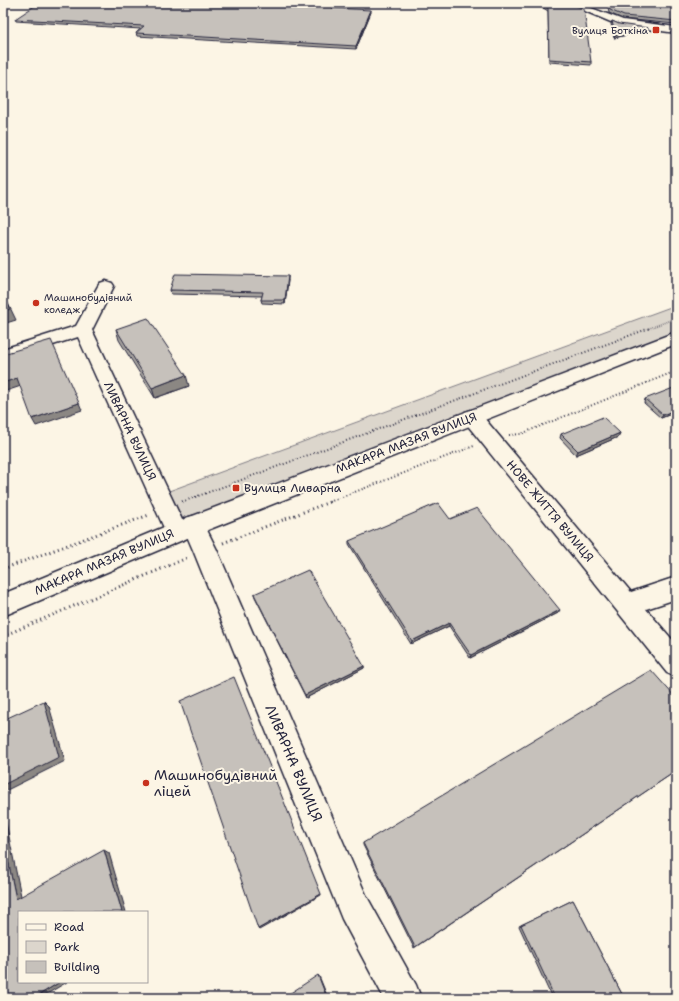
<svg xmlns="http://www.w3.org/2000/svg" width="679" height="1001" viewBox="0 0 679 1001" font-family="'Shantell Sans',sans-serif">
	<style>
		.green { fill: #dcd6cc; stroke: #7f7c84 }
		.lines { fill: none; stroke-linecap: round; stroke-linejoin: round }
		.minor-casing { stroke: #22223b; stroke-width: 3 }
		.major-casing { stroke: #22223b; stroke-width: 3 }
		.path-far2 { stroke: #22223b; stroke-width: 1.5; stroke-dasharray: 0.5 1.5; stroke-linecap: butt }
		.path-far1 { stroke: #22223b; stroke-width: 2; stroke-dasharray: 1 2.5; stroke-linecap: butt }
		.path { stroke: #22223b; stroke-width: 3; stroke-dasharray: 1 3.5; stroke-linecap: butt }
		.minor { fill: #fcf5e5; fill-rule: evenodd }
		.major { fill: #fcf5e5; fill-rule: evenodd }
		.wall { fill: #aaa6a1; stroke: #22223b }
		.shaded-wall { fill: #8b8783; stroke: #22223b }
		.building { fill: #c6c1bb; stroke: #22223b }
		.poi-dot { fill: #c8321e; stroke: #fcf5e5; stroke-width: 1.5 }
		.labels { text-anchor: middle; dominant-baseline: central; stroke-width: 4; stroke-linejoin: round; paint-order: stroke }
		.far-poi-label { font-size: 10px; fill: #22223b; stroke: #fcf5e5; text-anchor: end }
		.street-label { font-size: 12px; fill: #22223b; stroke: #fcf5e5 }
		.poi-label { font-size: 12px; fill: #22223b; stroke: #fcf5e5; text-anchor: start }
		.near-street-label { font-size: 14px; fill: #22223b; stroke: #fcf5e5 }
		.near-poi-label { font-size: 14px; fill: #22223b; stroke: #fcf5e5; text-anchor: start }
	</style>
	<rect width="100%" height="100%" fill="#fcf5e5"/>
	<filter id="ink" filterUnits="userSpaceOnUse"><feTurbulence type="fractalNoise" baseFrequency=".025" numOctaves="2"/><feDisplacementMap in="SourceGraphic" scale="8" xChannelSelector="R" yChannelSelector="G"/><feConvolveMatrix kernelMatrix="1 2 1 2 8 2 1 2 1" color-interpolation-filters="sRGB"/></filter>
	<g filter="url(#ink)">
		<path class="green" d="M676,305V335L185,524L169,491Z"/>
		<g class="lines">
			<defs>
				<g id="minor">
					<path d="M566,3H578L623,20L676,27V33L618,25Z"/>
					<path d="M106,281L112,283L114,286L92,330L183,522L185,518L193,516L201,518L217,550L366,895L416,985L421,998H384L342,919L193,550L187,536L185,539L177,541L169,539L78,337L3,361V349L76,326L98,286L100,283Z"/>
					<path d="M472,410L479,412L631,592L676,577V599L646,609L676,644V677L667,673L465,422L462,417L465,412Z"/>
				</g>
				<path id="major" d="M676,332V344L185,539L3,616V594L169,525Z"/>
			</defs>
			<use href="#minor" class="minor-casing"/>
			<use href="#major" class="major-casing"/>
			<path class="path-far2" d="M647,329L676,318"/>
			<g class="path-far1">
				<path d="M509,435L521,434L676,371"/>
				<path d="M182,502L650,328"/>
				<path d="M329,502L474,446"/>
			</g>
			<g class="path">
				<path d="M182,502L185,501"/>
				<path d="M223,543L332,501"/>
				<path d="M3,569L149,515"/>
				<path d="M3,636L187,558"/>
			</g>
			<use href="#minor" class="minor"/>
			<use href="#major" class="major"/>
		</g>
		<g class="wall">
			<path d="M534,3H570L591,62V65L549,62L548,11L537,4Z"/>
			<path d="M607,3H676V24L623,19L609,13Z"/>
			<path d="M100,4L333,8L371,12L356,49L137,36L136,33L141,29L16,21L15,19Z"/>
			<path d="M612,21L619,24L647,30L614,38L611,24Z"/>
			<path d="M288,280L285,304L262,303L261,300L262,296L171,294L170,290Z"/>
			<path d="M116,329L189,386L155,398L119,340Z"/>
			<path d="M645,399L676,412L661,418L644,403Z"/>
			<path d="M620,433L618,437L576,455L560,438L561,434Z"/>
			<path d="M450,519L558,613L470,658L449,626L411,644L349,544V541Z"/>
			<path d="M254,594L364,666V668L306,698L255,597Z"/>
			<path d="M676,771L414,948L363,845V843Z"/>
			<path d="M573,900L624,998H552L519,926Z"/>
		</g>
		<g class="shaded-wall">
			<path d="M334,3H336L332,10V8Z"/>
			<path d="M371,10V12L356,49V46Z"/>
			<path d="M648,28L647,30L614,38L615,35Z"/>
			<path d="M288,276V280L285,304V300Z"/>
			<path d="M4,295L16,320L3,324V312Z"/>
			<path d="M186,375L189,386L155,398L152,388Z"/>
			<path d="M17,378L21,386L3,392V383Z"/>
			<path d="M79,403L82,410L36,426L32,419Z"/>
			<path d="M676,409V412L661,418L663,415Z"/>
			<path d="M620,433L618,437L576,455L578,451Z"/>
			<path d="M560,610L558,613L470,658L471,655Z"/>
			<path d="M449,623V626L411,644L412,641Z"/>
			<path d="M364,666V668L306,698L305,695Z"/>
			<path d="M44,701L49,706L65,761L3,792V785Z"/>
			<path d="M3,807L22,901L16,899L3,836Z"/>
			<path d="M104,850L109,853L126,912H122Z"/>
			<path d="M321,894V895L259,930L258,929Z"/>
			<path d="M318,975L319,976L328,998H327Z"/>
			<path d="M60,982H67L40,998H34Z"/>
		</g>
		<g class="building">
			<path d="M39,3H87L100,4L101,3H334L332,8L371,10L356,46L136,33L144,26L15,19Z"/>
			<path d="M540,3H570L584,9L591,62L549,59L548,8Z"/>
			<path d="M608,3H676V21L624,16L610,10Z"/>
			<path d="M612,21L619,24L648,28L615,35Z"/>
			<path d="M175,274L288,276L285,300H261L263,292L170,290Z"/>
			<path d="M4,295L10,309L3,312V296Z"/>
			<path d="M148,318L186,375L152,388L116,329Z"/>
			<path d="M51,340L79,403L32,419L17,378L3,383V354Z"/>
			<path d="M676,387V409L663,415L645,399Z"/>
			<path d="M603,417L620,433L578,451L561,434Z"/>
			<path d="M438,503L450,519L477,508L560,610L471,655L449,623L412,641L349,541Z"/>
			<path d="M308,570L364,666L305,695L254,594Z"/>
			<path d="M651,670L676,698V771L415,947L363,843Z"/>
			<path d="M234,677L321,894L258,929L180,701Z"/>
			<path d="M44,701L59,757L3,785V720Z"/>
			<path d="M3,836L16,899L104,850L122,912H19V982H60L34,998H3Z"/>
			<path d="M573,900L624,998H555L521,925Z"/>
			<path d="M318,975L327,998H283Z"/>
		</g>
	</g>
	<g class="poi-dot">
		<rect x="652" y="26" width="8" height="8" rx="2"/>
		<circle cx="36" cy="303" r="4"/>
		<rect x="232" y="484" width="8" height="8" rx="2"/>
		<circle cx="146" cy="783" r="4"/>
	</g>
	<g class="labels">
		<g class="far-poi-label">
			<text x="648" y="30">Вулиця Боткіна</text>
			<text x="44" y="297" text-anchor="start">Машинобудівний<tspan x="44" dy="12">коледж</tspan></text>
		</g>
		<g class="street-label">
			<text transform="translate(130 431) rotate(65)">ЛИВАРНА ВУЛИЦЯ</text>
			<text transform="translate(406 443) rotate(-21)">МАКАРА МАЗАЯ ВУЛИЦЯ</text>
			<text transform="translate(550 511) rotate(50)">НОВЕ ЖИТТЯ ВУЛИЦЯ</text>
			<text transform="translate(104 562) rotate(-23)">МАКАРА МАЗАЯ ВУЛИЦЯ</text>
		</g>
		<g class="poi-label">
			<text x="244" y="488">Вулиця Ливарна</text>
		</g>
		<g class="near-street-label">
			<text transform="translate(294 763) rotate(67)">ЛИВАРНА ВУЛИЦЯ</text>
		</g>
		<g class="near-poi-label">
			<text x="154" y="775">Машинобудівний<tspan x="154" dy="16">ліцей</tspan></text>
		</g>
	</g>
	<rect width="679" height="1001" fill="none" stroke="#fcf5e5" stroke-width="16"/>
	<rect x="8" y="8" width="663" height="985" fill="none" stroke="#22223b" stroke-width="1.5" filter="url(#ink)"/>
	<rect x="18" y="911" width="130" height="72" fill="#fcf5e5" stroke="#a5a1a1"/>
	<rect x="26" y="924" width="20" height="6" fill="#fcf5e5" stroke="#a5a1a1"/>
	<text x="54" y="931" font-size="12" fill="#22223b">Road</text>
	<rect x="26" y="941" width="20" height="12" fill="#dcd6cc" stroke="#a5a1a1"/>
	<text x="54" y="951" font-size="12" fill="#22223b">Park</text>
	<rect x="26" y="961" width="20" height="12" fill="#c6c1bb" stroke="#a5a1a1"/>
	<text x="54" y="971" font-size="12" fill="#22223b">Building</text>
</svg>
